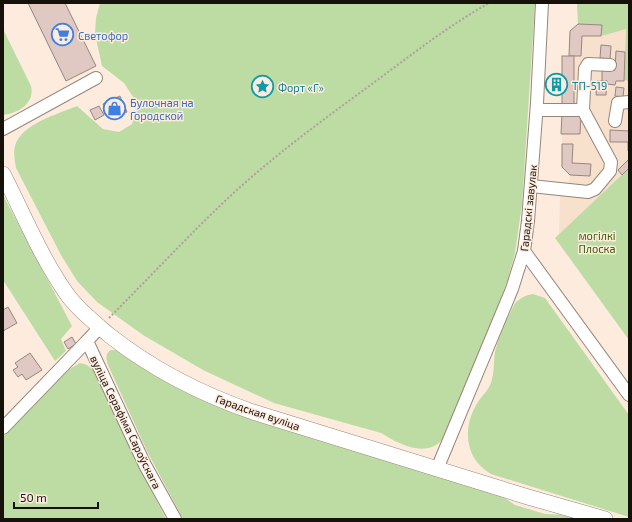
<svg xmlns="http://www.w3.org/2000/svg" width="632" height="522" viewBox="0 0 632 522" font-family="'Exo 2',sans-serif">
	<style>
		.built { fill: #f7e0cc }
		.green { fill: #bcdca4 }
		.building { fill: #dfc9c2; stroke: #99857f }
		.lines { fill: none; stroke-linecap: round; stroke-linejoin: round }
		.minor-casing { stroke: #958679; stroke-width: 14 }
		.major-casing { stroke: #958679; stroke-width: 16 }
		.path { stroke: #aea196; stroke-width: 2; stroke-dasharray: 2 2; stroke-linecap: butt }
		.minor { stroke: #fff; stroke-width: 12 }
		.major { stroke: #fff; stroke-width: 15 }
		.labels { text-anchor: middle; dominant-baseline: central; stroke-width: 3; stroke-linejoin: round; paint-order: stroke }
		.shop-label { font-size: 11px; fill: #366cbe; stroke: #fdecde; text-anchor: start }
		.culture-label { font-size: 11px; fill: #0d838f; stroke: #fdecde; text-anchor: start }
		.street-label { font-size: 11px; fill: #17110c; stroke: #fdecde }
		.park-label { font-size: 11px; fill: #385e01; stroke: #fdecde }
	</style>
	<rect width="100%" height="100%" fill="#fdecde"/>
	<path class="built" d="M578,24L602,25L601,35L626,28L625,52L629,80V168L559,234L560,194L568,195L570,175L562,167V113L569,56L570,31Z"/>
	<g class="green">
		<path d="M100,3H535L522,204L515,253L508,279L499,303L451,422C448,429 446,436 441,441C424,458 397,443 381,433L274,403L203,370L143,335L97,302L77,281L61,255L16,168C15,161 13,153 15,146C21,124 58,114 77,106L103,129L119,132L132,124L137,103L124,83L102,66L95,34L96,18Z"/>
		<path d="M577,3H629V81L624,80L626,29L601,36L602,25L578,24Z"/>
		<path d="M3,29L31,86C35,103 19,113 3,115Z"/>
		<path d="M629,168V340L555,238Z"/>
		<path d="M3,195L72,326L61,339L66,351L55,361L3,280Z"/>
		<path d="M533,294L545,298L629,415V517L491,474C464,459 462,426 478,402C484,393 490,389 492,379C495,369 493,358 496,348C500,333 508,317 515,303C521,298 525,295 533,294Z"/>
		<path d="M111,350H116L181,388L496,492L515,505L545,514L570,515L581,519H183L147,451L108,365C106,359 105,353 111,350Z"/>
		<path d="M80,363C87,364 91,367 96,373L133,455L166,519H3V437L68,370Z"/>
	</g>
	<g class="building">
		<path d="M28,3H65L96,66L66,81Z"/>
		<path d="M578,24L602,25L601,36H582L581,56H569L570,31Z"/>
		<path d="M601,45L611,46L610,59L600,58Z"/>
		<path d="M616,51L625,52L624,81H616L615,85L607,84V81H602V69L615,70Z"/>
		<rect x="562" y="56" width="12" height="48"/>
		<rect x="551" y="80" width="11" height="10"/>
		<path d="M597,81H607L606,95H596Z"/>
		<path d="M616,87L624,88L623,97L615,96Z"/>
		<path d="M120,96L127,112L110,119L103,104Z"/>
		<path d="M99,106L104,115L95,120L90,110Z"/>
		<path d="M562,113H581L580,134H561Z"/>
		<path d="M610,130L629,131V151H628V142H610Z"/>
		<path d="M562,144H573L572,163L591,164L590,176L570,175L562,167Z"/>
		<path d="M629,159V168L622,175L618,170Z"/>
		<path d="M8,307L17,323L3,331V310Z"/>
		<path d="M72,337L76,344L68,349L64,342Z"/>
		<path d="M30,353L42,370L26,380L22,374L18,377L13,370L18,367L15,363Z"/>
	</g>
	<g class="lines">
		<defs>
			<g id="minor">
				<path d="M537,110H583L585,69L588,64L610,65"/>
				<path d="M615,121L618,103L629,102"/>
				<path d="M3,129L96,78"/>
				<path d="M531,186L588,192L595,189L610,171L611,162L583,110"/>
				<path d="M524,251L629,395"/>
				<path d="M100,327L87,341L145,465L175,519"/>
				<path d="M3,428L87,341"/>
				<path d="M437,469L512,289L524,251L528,221L537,103L542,3"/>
			</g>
			<path id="major" d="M3,174C24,215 42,260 69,297C80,311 95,323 109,335C152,369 201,394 253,412L528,497L605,519"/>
		</defs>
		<use href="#minor" class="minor-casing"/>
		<use href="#major" class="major-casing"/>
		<path class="path" d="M109,318C148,279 186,238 226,200C274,155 327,117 380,78C415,52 450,25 489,3"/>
		<use href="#minor" class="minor"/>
		<use href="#major" class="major"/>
	</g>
	<defs>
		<symbol id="supermarket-ring" viewBox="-11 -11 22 22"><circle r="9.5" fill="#fdecde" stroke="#3f7fe0" stroke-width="1.5"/><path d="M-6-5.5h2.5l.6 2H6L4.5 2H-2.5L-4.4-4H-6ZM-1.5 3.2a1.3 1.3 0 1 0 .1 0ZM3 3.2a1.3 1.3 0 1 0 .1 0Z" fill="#3f7fe0"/></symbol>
		<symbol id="building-ring" viewBox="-11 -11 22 22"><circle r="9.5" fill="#fdecde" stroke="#0f9aa8" stroke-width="1.5"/><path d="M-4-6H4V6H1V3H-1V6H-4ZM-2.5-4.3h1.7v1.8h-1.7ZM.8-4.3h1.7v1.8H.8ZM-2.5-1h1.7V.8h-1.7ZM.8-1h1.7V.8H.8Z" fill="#0f9aa8"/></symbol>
		<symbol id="sight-ring" viewBox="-11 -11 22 22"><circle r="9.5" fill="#fdecde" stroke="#0f9aa8" stroke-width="1.5"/><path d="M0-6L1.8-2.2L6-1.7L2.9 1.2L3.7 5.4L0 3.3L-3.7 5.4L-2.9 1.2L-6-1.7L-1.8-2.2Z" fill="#0f9aa8"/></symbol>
		<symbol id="shop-ring" viewBox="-11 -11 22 22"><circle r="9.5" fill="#fdecde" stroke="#3f7fe0" stroke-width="1.5"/><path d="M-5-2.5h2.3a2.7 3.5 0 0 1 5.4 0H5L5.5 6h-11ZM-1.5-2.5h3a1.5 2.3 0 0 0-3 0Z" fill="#3f7fe0"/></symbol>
	</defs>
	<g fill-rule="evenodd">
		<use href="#supermarket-ring" x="50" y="22" width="25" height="25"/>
		<use href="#building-ring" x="544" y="72" width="25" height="25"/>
		<use href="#sight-ring" x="250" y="74" width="25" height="25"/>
		<use href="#shop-ring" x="102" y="96" width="25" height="25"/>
	</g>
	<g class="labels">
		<g class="shop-label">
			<text x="78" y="35">Светофор</text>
			<text x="130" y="102">Булочная на<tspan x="130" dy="13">Городской</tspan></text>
		</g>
		<g class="culture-label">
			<text x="572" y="85">ТП-519</text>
			<text x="278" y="87">Форт «Г»</text>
		</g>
		<g class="street-label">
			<text transform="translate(528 208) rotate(-84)">Гарадскі завулак</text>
			<text transform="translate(258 412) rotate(19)">Гарадская вуліца</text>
			<text transform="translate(126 422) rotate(64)">вуліца Серафіма Сароўскага</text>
		</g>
		<g class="park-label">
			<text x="597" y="235">могілкі<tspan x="597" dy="13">Плоска</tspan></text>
		</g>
	</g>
	<rect width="632" height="522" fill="none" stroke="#17110c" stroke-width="8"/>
	<path d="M14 502v6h84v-6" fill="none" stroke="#17110c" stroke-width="2"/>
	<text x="20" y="502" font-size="12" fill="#17110c" stroke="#fdecde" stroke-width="3" paint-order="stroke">50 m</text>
</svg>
